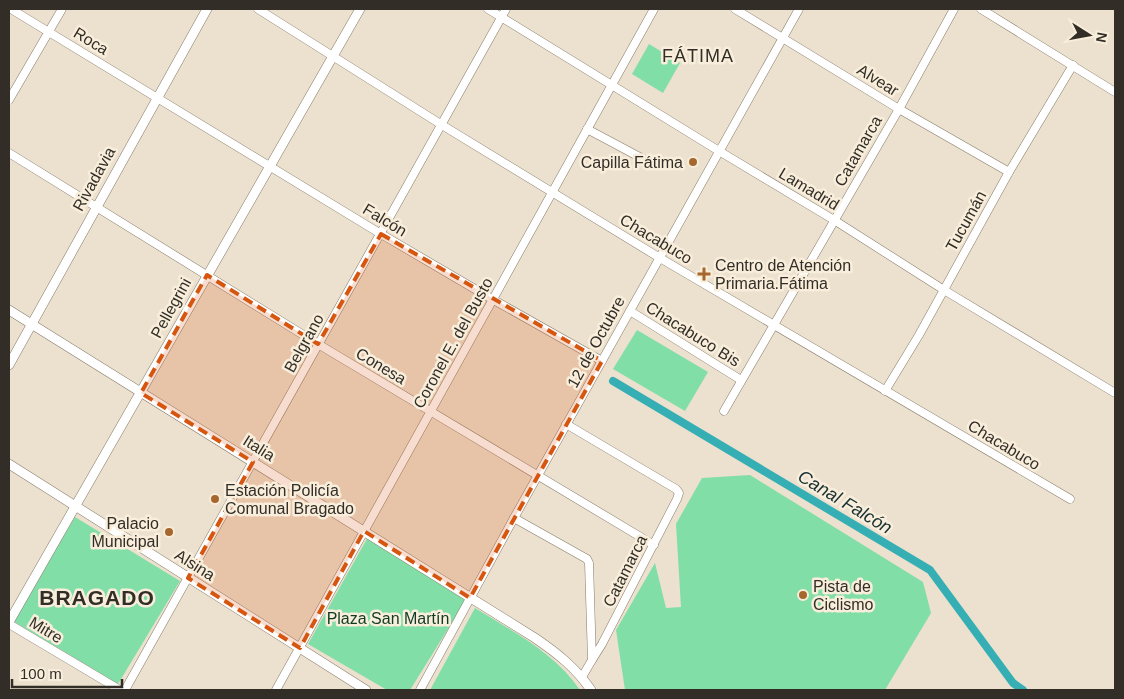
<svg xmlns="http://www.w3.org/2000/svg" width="1124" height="699" viewBox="0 0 1124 699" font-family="Arial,sans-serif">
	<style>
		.green { fill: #81dea7 }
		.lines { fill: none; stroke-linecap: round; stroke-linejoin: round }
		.canal { stroke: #36afb4; stroke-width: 8 }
		.minor-casing { stroke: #867c6b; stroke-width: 9 }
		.major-casing { stroke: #867c6b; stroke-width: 10 }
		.minor { stroke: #fff; stroke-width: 8 }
		.major { stroke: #fff; stroke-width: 9 }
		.marked { fill: #d6550f; fill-opacity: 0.2; stroke: #d6550f; stroke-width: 4; stroke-dasharray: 10 6; stroke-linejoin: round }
		.poi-dot { fill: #a6672e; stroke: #f9eedb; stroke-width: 2 }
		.labels { text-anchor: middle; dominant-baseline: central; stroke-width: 5; stroke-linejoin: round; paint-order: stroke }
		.street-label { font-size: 16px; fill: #322e27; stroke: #f9eedb }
		.poi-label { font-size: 16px; fill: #322e27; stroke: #f9eedb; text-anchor: start }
		.park-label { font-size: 16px; fill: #0e3b24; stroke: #f9eedb }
		.neighbourhood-label { font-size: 18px; letter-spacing: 1px; fill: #322e27; stroke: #f9eedb }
		.water-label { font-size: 18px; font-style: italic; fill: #183132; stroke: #f9eedb }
		.district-label { font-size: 21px; font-weight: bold; letter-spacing: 1px; fill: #322e27; stroke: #f9eedb }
	</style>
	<rect width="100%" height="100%" fill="#ece0ce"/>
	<g class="green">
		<path d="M649,44L680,63L663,93L632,74Z"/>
		<path d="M637,330L708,372L685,411L613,369Z"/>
		<path d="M750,475L923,582L931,613L885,690H625L616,630L655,563L666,608L681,607L676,524L702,478Z"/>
		<path d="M75,517L180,581L118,684L13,621Z"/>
		<path d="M368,537L466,600L410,690H387L308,644Z"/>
		<path d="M475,608C512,631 555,653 580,690H430Z"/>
	</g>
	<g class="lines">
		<path class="canal" d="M613,381L930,570L1013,683L1023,690"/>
		<defs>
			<g id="minor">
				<path d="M11,9L381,234L492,299L602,361"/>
				<path d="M258,9L442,125L660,258L1070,499"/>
				<path d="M488,9L719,151L834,220L944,290L1115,393"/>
				<path d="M735,9L899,109L1009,172"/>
				<path d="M981,9L1115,92"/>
				<path d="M9,100L62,9"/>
				<path d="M587,129L649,162"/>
				<path d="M9,153L318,344L654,545"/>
				<path d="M630,311L741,380"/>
				<path d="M885,391L919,335L1009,172L1073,65"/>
				<path d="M724,411L899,109L954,9"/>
				<path d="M566,424L676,489L679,493L677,499L602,644L592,660"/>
				<path d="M514,518L587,559L589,563L592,660L582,677"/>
				<path d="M9,624L120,690"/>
				<path d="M125,690L506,9"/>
				<path d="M276,690L654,9"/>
				<path d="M420,690L514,518L799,9"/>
			</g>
			<g id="major">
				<path d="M9,310L535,638C557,653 576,668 591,690"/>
				<path d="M9,365L207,9"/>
				<path d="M9,464L366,690"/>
				<path d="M9,622L360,9"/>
			</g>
		</defs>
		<use href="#minor" class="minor-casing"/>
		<use href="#major" class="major-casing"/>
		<use href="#minor" class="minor"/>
		<use href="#major" class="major"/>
	</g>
	<path class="marked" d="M381,234L602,361L470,598L364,531L300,648L188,578L253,462L141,393L207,275L318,344Z"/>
	<g class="poi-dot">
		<circle cx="693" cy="162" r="5"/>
		<path d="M701.5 266.5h5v5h5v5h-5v5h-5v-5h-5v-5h5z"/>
		<circle cx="215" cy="499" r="5"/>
		<circle cx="169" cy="532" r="5"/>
		<circle cx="803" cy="595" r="5"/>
	</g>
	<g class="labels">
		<g class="street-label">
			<text transform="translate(91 41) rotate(31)">Roca</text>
			<text transform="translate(878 80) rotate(32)">Alvear</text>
			<text transform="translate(858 151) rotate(-60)">Catamarca</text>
			<text transform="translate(94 179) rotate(-61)">Rivadavia</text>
			<text transform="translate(809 189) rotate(31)">Lamadrid</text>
			<text transform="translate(385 220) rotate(31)">Falcón</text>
			<text transform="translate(966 221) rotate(-61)">Tucumán</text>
			<text transform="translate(656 239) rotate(31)">Chacabuco</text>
			<text transform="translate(171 308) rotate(-61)">Pellegrini</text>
			<text transform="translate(693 334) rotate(32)">Chacabuco Bis</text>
			<text transform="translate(596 342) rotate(-61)">12 de Octubre</text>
			<text transform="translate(304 343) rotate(-61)">Belgrano</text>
			<text transform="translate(453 343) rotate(-61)">Coronel E. del Busto</text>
			<text transform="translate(381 366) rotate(31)">Conesa</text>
			<text transform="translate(1004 445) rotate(31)">Chacabuco</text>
			<text transform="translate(259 448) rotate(32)">Italia</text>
			<text transform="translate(195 565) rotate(32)">Alsina</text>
			<text transform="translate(625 571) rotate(-63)">Catamarca</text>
			<text transform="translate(46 630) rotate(31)">Mitre</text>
		</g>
		<g class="poi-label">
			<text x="683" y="162" text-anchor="end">Capilla Fátima</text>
			<text x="715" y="265">Centro de Atención<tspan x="715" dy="18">Primaria.Fátima</tspan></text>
			<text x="225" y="490">Estación Policía<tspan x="225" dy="18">Comunal Bragado</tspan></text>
			<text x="159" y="523" text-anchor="end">Palacio<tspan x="159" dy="18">Municipal</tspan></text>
			<text x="813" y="586">Pista de<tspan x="813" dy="18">Ciclismo</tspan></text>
		</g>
		<g class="park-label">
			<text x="388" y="618">Plaza San Martín</text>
		</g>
		<g class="neighbourhood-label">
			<text x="698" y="56">FÁTIMA</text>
		</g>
		<g class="water-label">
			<text transform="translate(845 502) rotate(31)">Canal Falcón</text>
		</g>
		<g class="district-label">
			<text x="97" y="597">BRAGADO</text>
		</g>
	</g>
	<rect width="1124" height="699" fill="none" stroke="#322e27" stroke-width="20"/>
	<g transform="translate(1089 35) rotate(101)" stroke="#f9eedb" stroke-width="4" paint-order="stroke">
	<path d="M0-4L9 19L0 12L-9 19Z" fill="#322e27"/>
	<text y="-8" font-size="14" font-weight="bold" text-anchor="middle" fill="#322e27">N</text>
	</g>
	<path d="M12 679v8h110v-8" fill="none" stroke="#322e27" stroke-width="2.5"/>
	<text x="20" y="679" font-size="15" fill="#322e27" stroke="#f9eedb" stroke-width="4" paint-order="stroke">100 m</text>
</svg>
